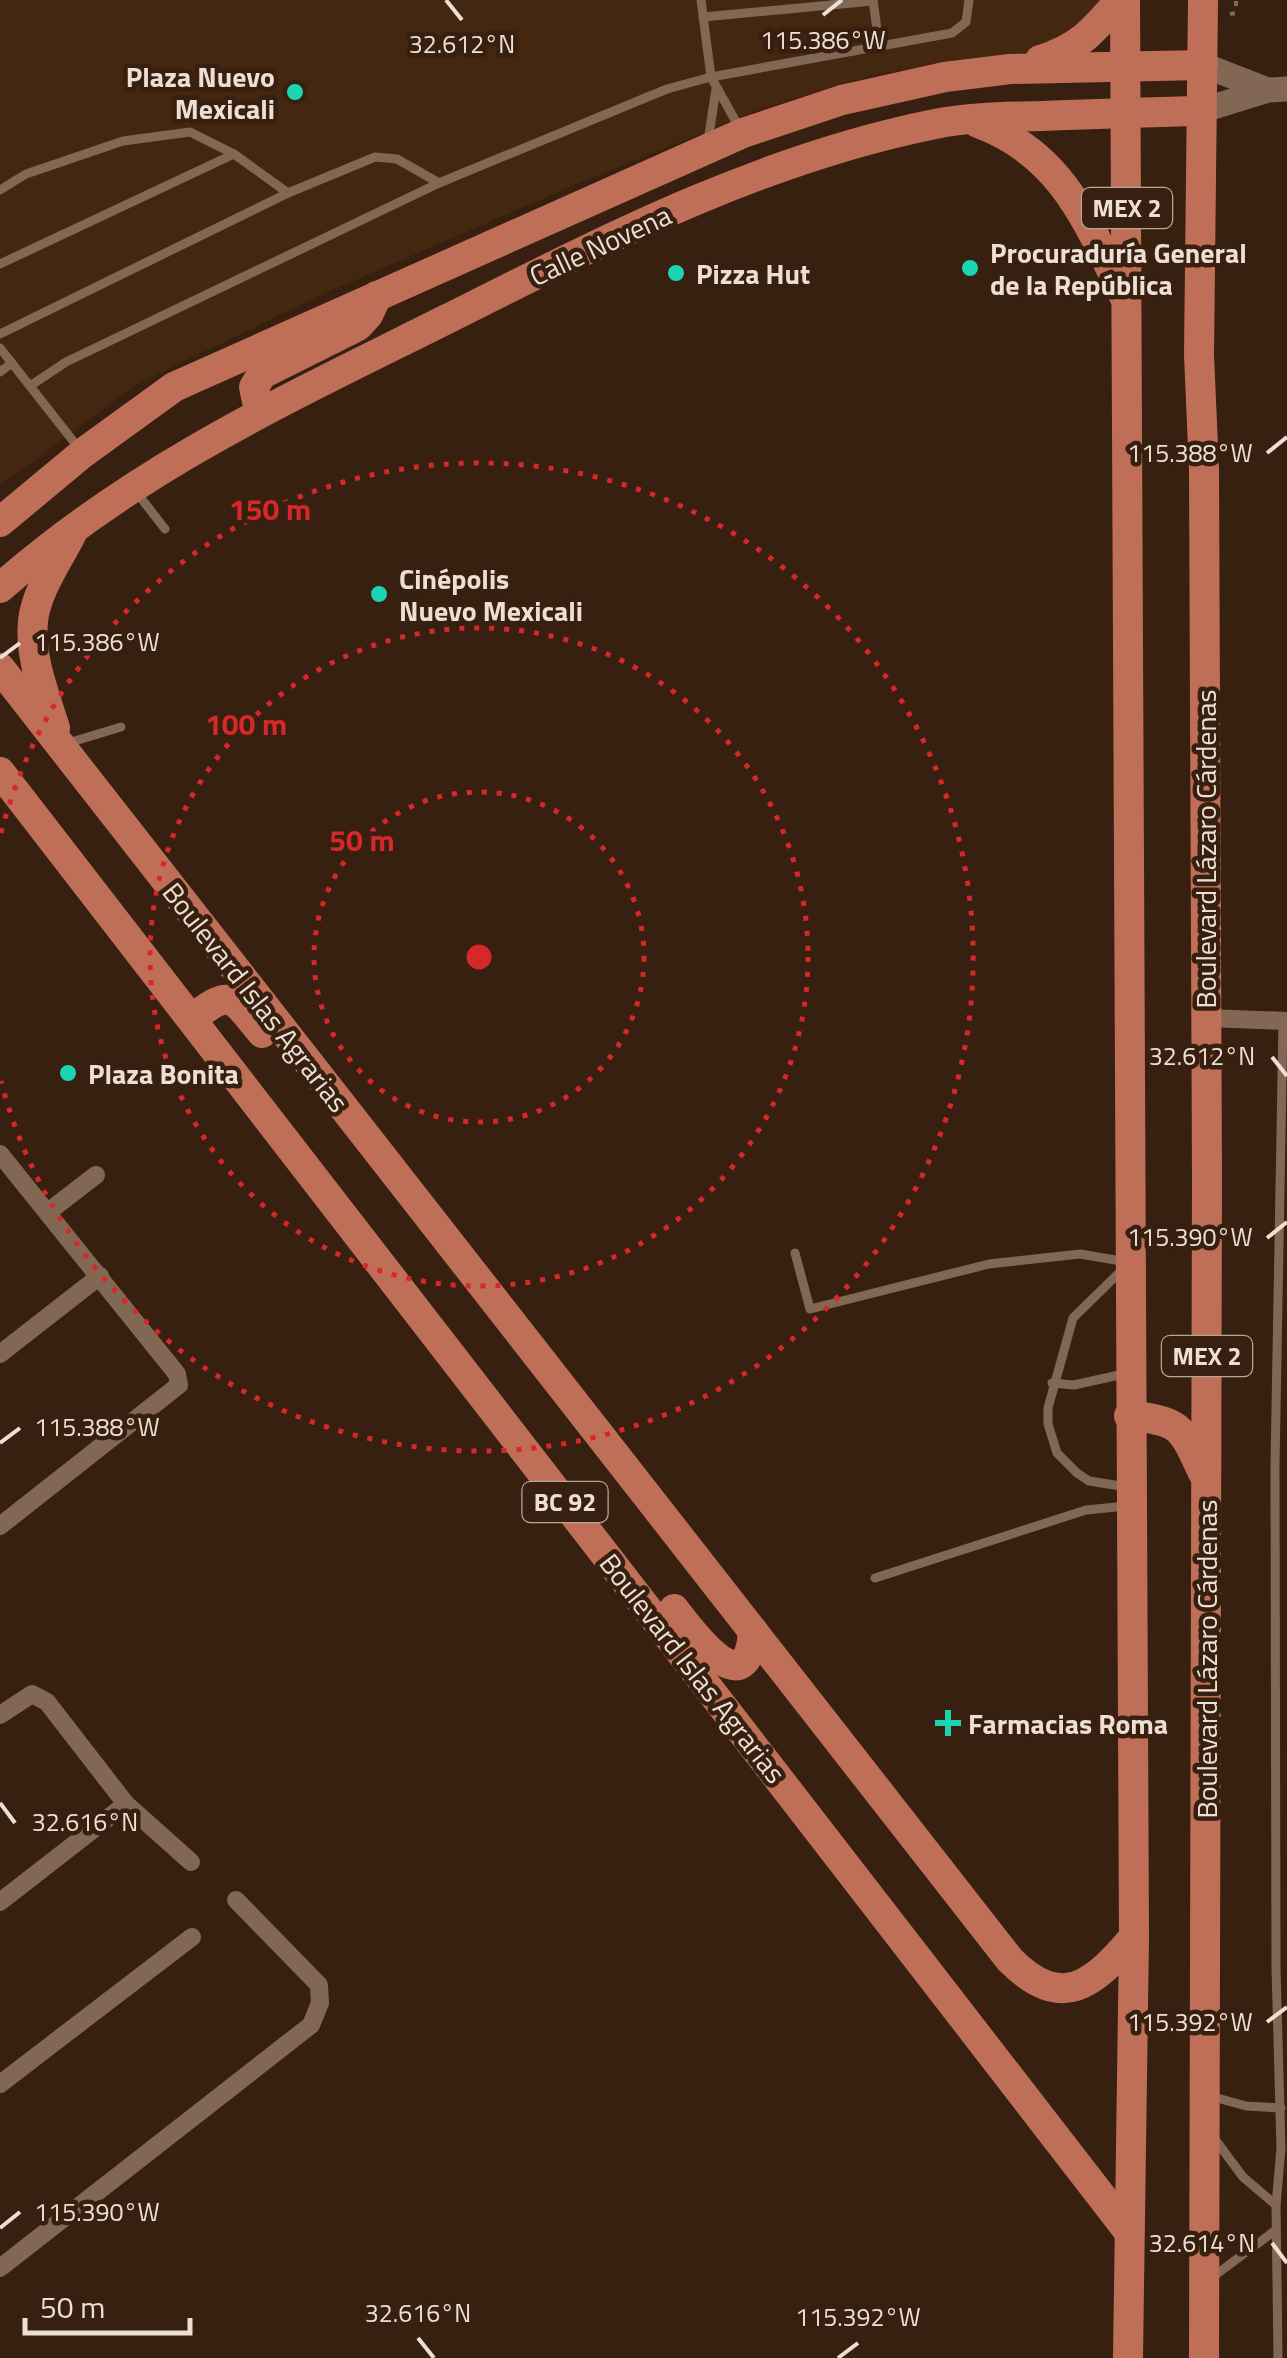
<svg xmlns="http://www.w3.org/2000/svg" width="1287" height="2358" viewBox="0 0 1287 2358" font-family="'Titillium Web',sans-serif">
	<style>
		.built { fill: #432710 }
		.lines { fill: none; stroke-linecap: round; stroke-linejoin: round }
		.path { stroke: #7d695a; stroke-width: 4; stroke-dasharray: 5 8; stroke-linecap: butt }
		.lane { stroke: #826854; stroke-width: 9 }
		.street { stroke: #826854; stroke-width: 18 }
		.secondary { stroke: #826854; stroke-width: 25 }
		.primary { stroke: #bf6f58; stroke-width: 30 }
		.ticks { fill: none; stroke: #eedfd4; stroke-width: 4 }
		.ring { fill: none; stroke: #d62828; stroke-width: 5; stroke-dasharray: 5 10 }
		.poi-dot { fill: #1ad5b2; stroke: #37200f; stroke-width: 4 }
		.labels { text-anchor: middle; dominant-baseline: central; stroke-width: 9; stroke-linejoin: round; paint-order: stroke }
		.shield { fill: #37200f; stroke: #b7a699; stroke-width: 2.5 }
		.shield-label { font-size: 25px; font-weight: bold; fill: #eedfd4 }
		.poi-label { font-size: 28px; font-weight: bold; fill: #eedfd4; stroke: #37200f; text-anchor: start }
		.street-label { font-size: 28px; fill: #eedfd4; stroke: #37200f }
		.ticks-label { font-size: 25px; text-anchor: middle; fill: #eedfd4; stroke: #37200f; stroke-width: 9; stroke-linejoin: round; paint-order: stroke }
		.centre { fill: #d62828; stroke: #37200f; stroke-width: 5 }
		.ring-label { font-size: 30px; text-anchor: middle; font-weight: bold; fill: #d62828; stroke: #37200f; stroke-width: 9; stroke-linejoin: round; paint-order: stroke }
	</style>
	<rect width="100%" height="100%" fill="#37200f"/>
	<path class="built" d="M0,0H1104L1055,48L877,74L766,107L565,189L323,294L135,385L19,472L0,483Z"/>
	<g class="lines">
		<path class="path" d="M1230,14L1236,13V0"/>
		<g class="lane">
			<path d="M701,0L711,77L740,129"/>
			<path d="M873,0L879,45"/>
			<path d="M703,17L873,1"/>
			<path d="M708,141L716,89"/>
			<path d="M0,190L26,174L123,141L190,132L234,154L288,193L375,157L397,159L439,183L667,89L711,77L952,33L966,22L969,0"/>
			<path d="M0,264L234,154"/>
			<path d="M0,334L288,193"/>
			<path d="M0,348L81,451"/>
			<path d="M0,372L12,363"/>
			<path d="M30,386L66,362L439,183"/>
			<path d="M137,493L165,529"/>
			<path d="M68,743L121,727"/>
			<path d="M795,1253L810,1309L989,1264L1080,1254L1127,1262"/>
			<path d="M1125,1267L1073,1318L1048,1408V1424L1057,1453L1077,1473L1089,1481L1127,1487"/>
			<path d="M1052,1383L1074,1385L1128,1373"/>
			<path d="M875,1578L1086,1510L1126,1506"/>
			<path d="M1210,2096L1246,2106L1281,2108"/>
			<path d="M1214,2138L1243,2177L1276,2205"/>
			<path d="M1210,2279L1276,2230"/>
			<path d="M1278,2358L1276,2205L1281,2148L1276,1968L1275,1466L1283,1021"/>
		</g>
		<g class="street">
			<path d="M1206,1018L1287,1021"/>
			<path d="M0,1154L177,1374L179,1385L0,1526"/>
			<path d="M48,1212L96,1175"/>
			<path d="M0,1354L100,1276"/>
			<path d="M0,1715L32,1694L47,1702L126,1804L191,1862"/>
			<path d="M0,1902L126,1804"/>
			<path d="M0,2084L192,1937"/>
			<path d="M0,2268L311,2025L320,2003L319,1985L236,1900"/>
		</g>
		<g class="secondary">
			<path d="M1203,65L1268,90"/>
			<path d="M1200,111L1268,90L1287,89"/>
		</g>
		<g class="primary">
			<path d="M1125,0L1134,1937L1128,2358"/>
			<path d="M1203,0L1199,355L1204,470L1207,1176L1204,2358"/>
			<path d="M1040,60C1080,48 1094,30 1120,0"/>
			<path d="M978,123C1062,154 1087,221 1124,296"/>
			<path d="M259,411L254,387L262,374L358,326L368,315L377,296"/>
			<path d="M0,522L83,453L174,387L743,133L842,100L945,77L1010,69L1203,65"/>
			<path d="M0,588C136,468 285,400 445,320C603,241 760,159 935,124C970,117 1005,117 1041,116C1094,114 1147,112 1200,111"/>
			<path d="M0,668L1010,1960C1062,2012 1093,1985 1134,1937"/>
			<path d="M55,728C45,695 29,657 33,621C36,592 57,562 71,535"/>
			<path d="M0,772L1129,2232"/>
			<path d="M192,1019C232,987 232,997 262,1033"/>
			<path d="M1129,1416C1181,1420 1182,1428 1203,1473"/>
			<path d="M674,1609C691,1631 748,1710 753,1631"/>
		</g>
	</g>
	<path class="ticks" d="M446,0L462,20M823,15L842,0M1267,453L1287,437M0,658L20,643M1272,1057L1287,1076M1267,1238L1287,1222M0,1443L20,1428M0,1803L15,1823M1267,2022L1287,2007M0,2228L20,2212M1272,2243L1287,2263M418,2338L434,2358M838,2358L858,2343"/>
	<g class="ring">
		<circle cx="479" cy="957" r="165"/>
		<circle cx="479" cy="957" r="329"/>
		<path d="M1 833A494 494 0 1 1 1 1081"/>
	</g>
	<g class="poi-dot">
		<circle cx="295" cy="92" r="10"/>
		<circle cx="970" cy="268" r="10"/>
		<circle cx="676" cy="273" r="10"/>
		<circle cx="379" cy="594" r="10"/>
		<circle cx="68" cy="1073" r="10"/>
		<path d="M943 1708h10v10h10v10h-10v10h-10v-10h-10v-10h10z"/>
	</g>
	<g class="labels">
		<g class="shield">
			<rect x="1082" y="188" width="90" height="40" rx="8"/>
			<rect x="1162" y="1336" width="90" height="40" rx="8"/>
			<rect x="522.5" y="1482" width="85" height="40" rx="8"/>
		</g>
		<g class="shield-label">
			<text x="1127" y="208">MEX 2</text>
			<text x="1207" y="1356">MEX 2</text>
			<text x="565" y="1502">BC 92</text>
		</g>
		<g class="poi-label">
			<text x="275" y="76" text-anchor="end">Plaza Nuevo<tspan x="275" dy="32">Mexicali</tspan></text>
			<text x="990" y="252">Procuraduría General<tspan x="990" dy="32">de la República</tspan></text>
			<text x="696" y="273">Pizza Hut</text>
			<text x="399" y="578">Cinépolis<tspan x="399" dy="32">Nuevo Mexicali</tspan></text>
			<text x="88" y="1073">Plaza Bonita</text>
			<text x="968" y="1723">Farmacias Roma</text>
		</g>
		<g class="street-label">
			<text transform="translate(600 245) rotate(-25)">Calle Novena</text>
			<text transform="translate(1205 849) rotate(-90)">Boulevard Lázaro Cárdenas</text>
			<text transform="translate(256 997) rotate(52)">Boulevard Islas Agrarias</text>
			<text transform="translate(1206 1659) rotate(-90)">Boulevard Lázaro Cárdenas</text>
			<text transform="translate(693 1668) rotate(52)">Boulevard Islas Agrarias</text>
		</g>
	</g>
	<g class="ticks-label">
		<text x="823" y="49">115.386°W</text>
		<text x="462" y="53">32.612°N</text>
		<text x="1190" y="462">115.388°W</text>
		<text x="97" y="651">115.386°W</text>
		<text x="1202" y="1065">32.612°N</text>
		<text x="1190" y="1246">115.390°W</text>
		<text x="97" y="1436">115.388°W</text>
		<text x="85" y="1831">32.616°N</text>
		<text x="1190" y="2031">115.392°W</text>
		<text x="97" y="2221">115.390°W</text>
		<text x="1202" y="2252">32.614°N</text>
		<text x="418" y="2322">32.616°N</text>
		<text x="858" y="2326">115.392°W</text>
	</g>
	<circle cx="479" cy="957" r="15" class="centre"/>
	<g class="ring-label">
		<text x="270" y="520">150 m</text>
		<text x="246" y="735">100 m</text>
		<text x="362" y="851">50 m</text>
	</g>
	<path d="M25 2318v15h165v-15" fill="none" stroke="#eedfd4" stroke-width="5"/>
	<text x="40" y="2318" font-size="30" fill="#eedfd4" stroke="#37200f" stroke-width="8" paint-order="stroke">50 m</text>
</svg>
